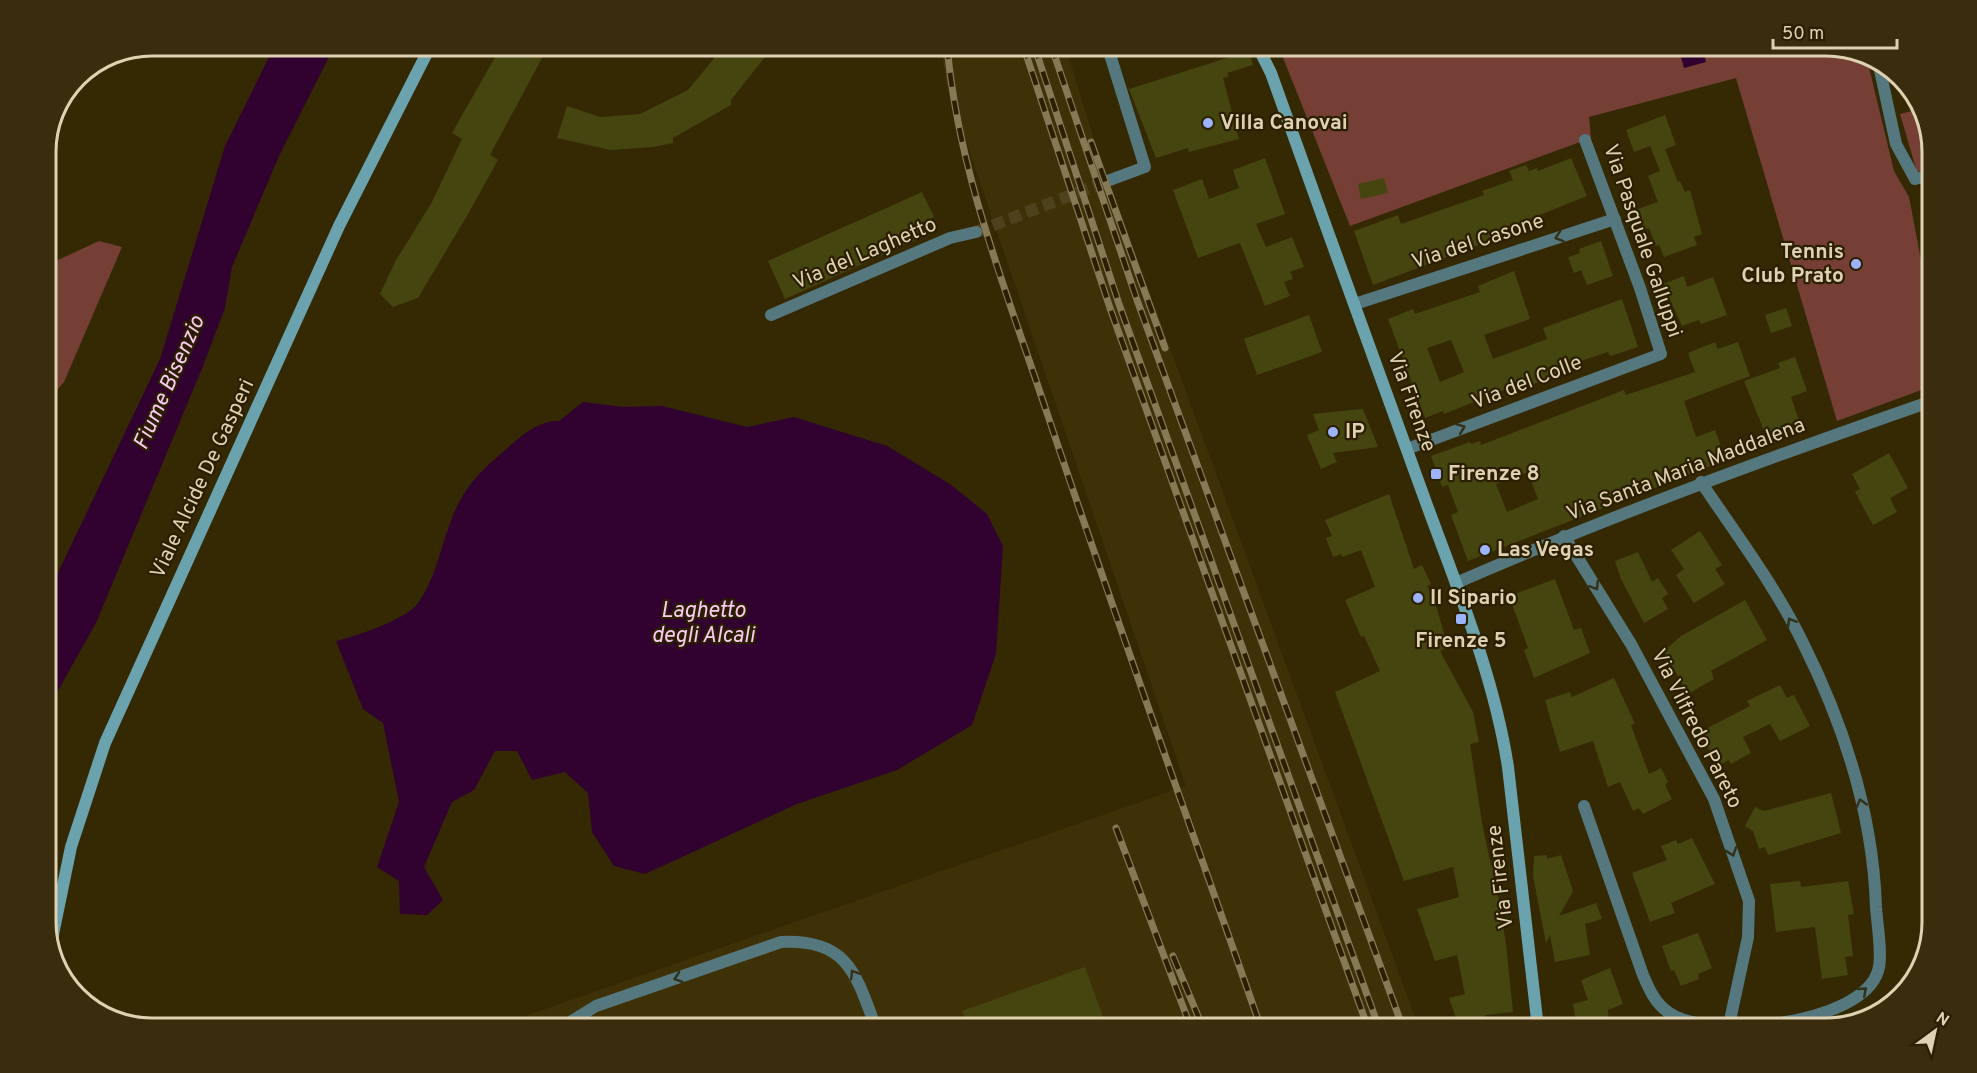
<svg xmlns="http://www.w3.org/2000/svg" width="1977" height="1073" viewBox="0 0 1977 1073" font-family="Overpass,sans-serif">
	<style>
		.built { fill: #3f3107 }
		.green { fill: #753f36 }
		.water { fill: #310130 }
		.building { fill: #454510; fill-rule: evenodd }
		.lines { fill: none; stroke-linecap: round; stroke-linejoin: round }
		.street-tunnel { stroke: #4e421e; stroke-width: 12; stroke-dasharray: 12 6; stroke-linecap: butt }
		.street { stroke: #55777e; stroke-width: 12 }
		.secondary { stroke: #6aa3ad; stroke-width: 12 }
		.rail-casing { stroke: #857956; stroke-width: 7 }
		.rail { stroke: #2b1f00; stroke-width: 4.5; stroke-dasharray: 14; stroke-linecap: butt }
		.oneway { stroke: #333119 }
		.poi-dot { fill: #9cb4fd; stroke: #2b1f00; stroke-width: 2 }
		.labels { text-anchor: middle; dominant-baseline: central; stroke-width: 4.5; stroke-linejoin: round; paint-order: stroke }
		.poi-label { font-size: 21px; font-weight: bold; fill: #ded2b2; stroke: #2b1f00; text-anchor: start }
		.street-label { font-size: 21px; fill: #ded2b2; stroke: #2b1f00 }
		.water-label { font-size: 22px; font-style: italic; fill: #fbcbf6; stroke: #2b1f00 }
		.rim { fill: none; stroke: #ded2b2; stroke-width: 3 }
	</style>
	<rect width="100%" height="100%" fill="#352904"/>
	<path class="built" d="M941,45H1065L1096,146L1419,1028H526L528,1015L1186,786L946,82Z"/>
	<g class="green">
		<path d="M1278,45H1825L1866,55L1894,171L1909,197L1929,302L1924,338L1932,386L1837,421L1736,78L1589,117L1591,138L1350,226Z"/>
		<path d="M1920,109L1932,145V168L1917,172L1900,114Z"/>
		<path d="M99,241L122,247L64,382L45,404V266Z"/>
	</g>
	<g class="water">
		<path d="M275,45H335L279,156L232,267L225,308L203,366L96,623L45,714V600L160,359L225,146Z"/>
		<path d="M1703,51L1706,62L1684,68L1681,57Z"/>
		<path d="M583,402L623,407L662,406L747,427L794,417L887,446L950,484L987,514L1003,546L996,654L972,725L897,770L797,804L645,874L614,866L592,832L588,793L565,772L532,780L517,751H495L474,790L452,802L424,867L443,900L427,915L400,914L399,881L377,867L399,802L383,723L363,709L336,641C356,636 406,620 418,603C436,578 441,546 452,518C466,482 485,468 512,444C524,433 542,420 559,421Z"/>
	</g>
	<g class="building">
		<path d="M502,45H549L490,155L498,160L468,214L418,298L393,307L380,294L396,260L431,204L462,139L452,133Z"/>
		<path d="M725,45H761L759,50L765,57L731,100V105L673,138V143L653,147L610,150L557,138L567,106L600,117L640,114L688,90Z"/>
		<path d="M1249,51L1253,65L1227,73L1229,76L1223,78L1239,139L1189,152L1188,148L1156,158L1129,89Z"/>
		<path d="M1665,115L1676,145L1665,149L1678,182L1680,181L1685,192L1690,190L1702,234L1694,237L1697,245L1664,257L1659,245L1656,246L1649,228L1643,230L1635,210L1658,202L1648,176L1660,171L1650,146L1634,152L1626,130Z"/>
		<path d="M1265,158L1285,214L1256,224L1266,247L1292,237L1304,267L1290,272L1293,279L1284,282L1290,296L1265,306L1240,243L1198,258L1173,190L1202,179L1209,199L1239,188L1233,170Z"/>
		<path d="M1571,158L1587,196L1522,222L1523,225L1488,238L1489,241L1373,285L1354,231L1398,215L1401,224L1484,195L1482,191L1513,180L1509,171L1526,165L1529,171L1537,168L1538,171Z"/>
		<path d="M1384,178L1388,193L1361,199L1358,184Z"/>
		<path d="M922,192L934,217L926,221L931,233L785,299L768,261Z"/>
		<path d="M1601,241L1613,276L1587,285L1581,270L1574,273L1568,257L1580,253L1579,249Z"/>
		<path d="M1514,271L1530,319L1484,335L1493,359L1547,339L1543,328L1622,299L1638,347L1610,356L1608,352L1578,362L1580,367L1531,385L1529,380L1444,414L1443,411L1425,418L1388,319L1413,309L1415,314L1480,292L1478,286ZM1451,340L1464,372L1440,382L1427,348Z"/>
		<path d="M1684,276L1687,287L1713,277L1727,315L1701,324L1699,320L1682,326L1663,284Z"/>
		<path d="M1786,308L1792,326L1771,333L1765,315Z"/>
		<path d="M1309,315L1322,352L1257,375L1244,339Z"/>
		<path d="M1715,342L1718,349L1738,342L1750,376L1684,401L1696,437L1715,430L1726,460L1468,561L1451,515L1458,512L1448,485L1442,487L1431,456L1470,442L1471,444L1480,441L1481,445L1624,390L1626,395L1695,372L1688,353ZM1528,472L1538,499L1507,512L1496,484Z"/>
		<path d="M1795,357L1807,391L1791,397L1802,429L1769,443L1744,381L1780,368L1778,363Z"/>
		<path d="M1363,409L1378,447L1333,453L1337,462L1321,469L1307,435L1319,430L1313,414Z"/>
		<path d="M1889,453L1908,488L1890,498L1897,512L1873,525L1855,492L1860,489L1852,474Z"/>
		<path d="M1389,494L1414,569L1422,565L1431,584L1427,586L1434,599L1448,647L1440,651L1473,712L1479,742L1470,744L1482,823L1491,865L1493,864L1506,944L1513,1012L1485,1015L1486,1024L1459,1027L1449,998L1465,994L1457,955L1435,961L1417,909L1459,897L1453,867L1404,881L1335,692L1380,671L1364,636L1361,637L1345,600L1375,587L1361,550L1342,557L1341,554L1333,557L1326,538L1332,536L1325,520Z"/>
		<path d="M1700,531L1722,565L1715,569L1725,584L1694,603L1676,575L1684,569L1671,550Z"/>
		<path d="M1638,552L1652,582L1658,578L1668,594L1662,598L1668,609L1644,623L1621,579L1615,561Z"/>
		<path d="M1555,579L1574,630L1581,628L1590,653L1534,678L1524,650L1528,648L1509,596Z"/>
		<path d="M1745,600L1767,640L1711,671L1714,679L1688,694L1664,651L1681,636Z"/>
		<path d="M1614,678L1635,724L1631,725L1649,774L1661,768L1668,782L1665,785L1672,799L1643,814L1639,808L1633,811L1620,782L1608,787L1593,741L1560,752L1545,700L1570,692L1572,697Z"/>
		<path d="M1780,685L1787,698L1794,695L1810,726L1780,741L1770,724L1743,737L1751,753L1731,764L1729,760L1718,766L1700,732L1750,706L1747,701Z"/>
		<path d="M1831,793L1841,833L1768,855L1765,847L1759,849L1753,831L1745,826L1755,807L1764,811Z"/>
		<path d="M1692,838L1715,884L1671,903L1675,913L1650,922L1632,873L1667,860L1661,846L1676,840L1678,844Z"/>
		<path d="M1547,855V859L1561,855L1573,891L1559,916L1596,903L1602,919L1585,924L1590,955L1555,962L1550,935L1546,943L1533,876L1534,856Z"/>
		<path d="M1800,881L1801,887L1848,881L1854,914L1848,915L1853,956L1845,957L1848,975L1822,979L1815,927L1776,932L1770,884Z"/>
		<path d="M1698,933L1712,968L1698,974L1699,979L1681,986L1674,970L1671,971L1662,946Z"/>
		<path d="M1085,967L1107,1028H969L962,1011Z"/>
		<path d="M1610,968L1623,1004L1608,1010L1609,1028H1577L1573,1004L1588,1000L1581,980Z"/>
	</g>
	<g class="lines">
		<path class="street-tunnel" d="M976,232L1110,180"/>
		<g class="street">
			<path d="M1107,45L1145,167L1110,180"/>
			<path d="M1878,61L1896,144L1915,179L1932,175"/>
			<path d="M1355,304L1615,219"/>
			<path d="M771,315L950,238L976,232"/>
			<path d="M1407,449L1661,354L1640,288L1585,140"/>
			<path d="M1564,536L1631,644L1714,799L1749,901L1748,937L1729,1025"/>
			<path d="M1456,583C1612,515 1771,457 1932,401"/>
			<path d="M1584,806L1643,975C1649,989 1655,1003 1668,1012C1707,1041 1862,1025 1878,971C1883,956 1877,924 1876,907C1873,815 1844,725 1803,643C1776,587 1736,534 1701,482"/>
			<path d="M565,1028L570,1022L596,1006L781,942C848,939 856,974 876,1028"/>
		</g>
		<g class="secondary">
			<path d="M1257,45L1271,73C1320,211 1370,348 1420,486C1453,578 1493,670 1508,767L1538,1028"/>
			<path d="M51,944L71,847L105,743L339,226L431,45"/>
		</g>
		<defs>
			<g id="rail">
				<path d="M947,45C958,172 1006,290 1046,410C1115,617 1189,822 1261,1028"/>
				<path d="M1023,45L1110,308L1368,1028"/>
				<path d="M1034,45L1119,304L1379,1028"/>
				<path d="M1051,45L1137,300L1403,1028"/>
				<path d="M1091,142L1165,348"/>
				<path d="M1116,828L1191,1028"/>
				<path d="M1173,956L1203,1028"/>
			</g>
		</defs>
		<use href="#rail" class="rail-casing"/>
		<use href="#rail" class="rail"/>
	</g>
	<defs><path id="oneway-chevron" d="M-2-3.5L2.5 0L-2 3.5" fill="none" stroke-width="1.6" stroke-linecap="round" stroke-linejoin="round" transform="scale(1.5)"/></defs>
	<g class="oneway">
		<use href="#oneway-chevron" transform="translate(1559 237) rotate(162)"/>
		<use href="#oneway-chevron" transform="translate(1461 428) rotate(-21)"/>
		<use href="#oneway-chevron" transform="translate(1595 586) rotate(58)"/>
		<use href="#oneway-chevron" transform="translate(1791 622) rotate(-121)"/>
		<use href="#oneway-chevron" transform="translate(1861 803) rotate(-105)"/>
		<use href="#oneway-chevron" transform="translate(1732 852) rotate(71)"/>
		<use href="#oneway-chevron" transform="translate(854 974) rotate(-122)"/>
		<use href="#oneway-chevron" transform="translate(678 978) rotate(161)"/>
		<use href="#oneway-chevron" transform="translate(1863 991) rotate(-41)"/>
	</g>
	<g class="poi-dot">
		<circle cx="1208" cy="123" r="6"/>
		<circle cx="1856" cy="264" r="6"/>
		<circle cx="1333" cy="432" r="6"/>
		<rect x="1430" y="468" width="12" height="12" rx="3"/>
		<circle cx="1485" cy="550" r="6"/>
		<circle cx="1418" cy="598" r="6"/>
		<rect x="1455" y="613" width="12" height="12" rx="3"/>
	</g>
	<g class="labels">
		<g class="poi-label">
			<text x="1220" y="123">Villa Canovai</text>
			<text x="1844" y="252" text-anchor="end">Tennis<tspan x="1844" dy="24">Club Prato</tspan></text>
			<text x="1345" y="432">IP</text>
			<text x="1448" y="474">Firenze 8</text>
			<text x="1497" y="550">Las Vegas</text>
			<text x="1430" y="598">Il Sipario</text>
			<text x="1461" y="641" text-anchor="middle">Firenze 5</text>
		</g>
		<g class="street-label">
			<text transform="translate(1642 241) rotate(71)">Via Pasquale Galluppi</text>
			<text transform="translate(1478 242) rotate(-18)">Via del Casone</text>
			<text transform="translate(865 254) rotate(-23)">Via del Laghetto</text>
			<text transform="translate(1527 383) rotate(-21)">Via del Colle</text>
			<text transform="translate(1411 402) rotate(70)">Via Firenze</text>
			<text transform="translate(1686 470) rotate(-21)">Via Santa Maria Maddalena</text>
			<text transform="translate(203 479) rotate(-65)">Viale Alcide De Gasperi</text>
			<text transform="translate(1696 729) rotate(63)">Via Vilfredo Pareto</text>
			<text transform="translate(1501 877) rotate(-97)">Via Firenze</text>
		</g>
		<g class="water-label">
			<text transform="translate(170 383) rotate(-66)">Fiume Bisenzio</text>
			<text x="703" y="611">Laghetto<tspan x="703" dy="25">degli Alcali</tspan></text>
		</g>
	</g>
	<path d="M0 0H1977V1073H0ZM152 56H1826A96 96 0 0 1 1922 152V922A96 96 0 0 1 1826 1018H152A96 96 0 0 1 56 922V152A96 96 0 0 1 152 56Z" fill="#392d0e" fill-rule="evenodd"/>
	<path class="rim" d="M152 56H1826A96 96 0 0 1 1922 152V922A96 96 0 0 1 1826 1018H152A96 96 0 0 1 56 922V152A96 96 0 0 1 152 56Z"/>
	<g transform="translate(1935 1031) rotate(33)" stroke="#2b1f00" stroke-width="4.5" paint-order="stroke">
	<path d="M0-4.5L10 22L0 15L-10 22Z" fill="#ded2b2"/>
	<text y="-9" font-size="16" font-weight="bold" text-anchor="middle" fill="#ded2b2">N</text>
	</g>
	<path d="M1773 39v9h124v-9" fill="none" stroke="#ded2b2" stroke-width="3"/>
	<text x="1782" y="39" font-size="18" fill="#ded2b2" stroke="#2b1f00" stroke-width="4.5" paint-order="stroke">50 m</text>
</svg>
